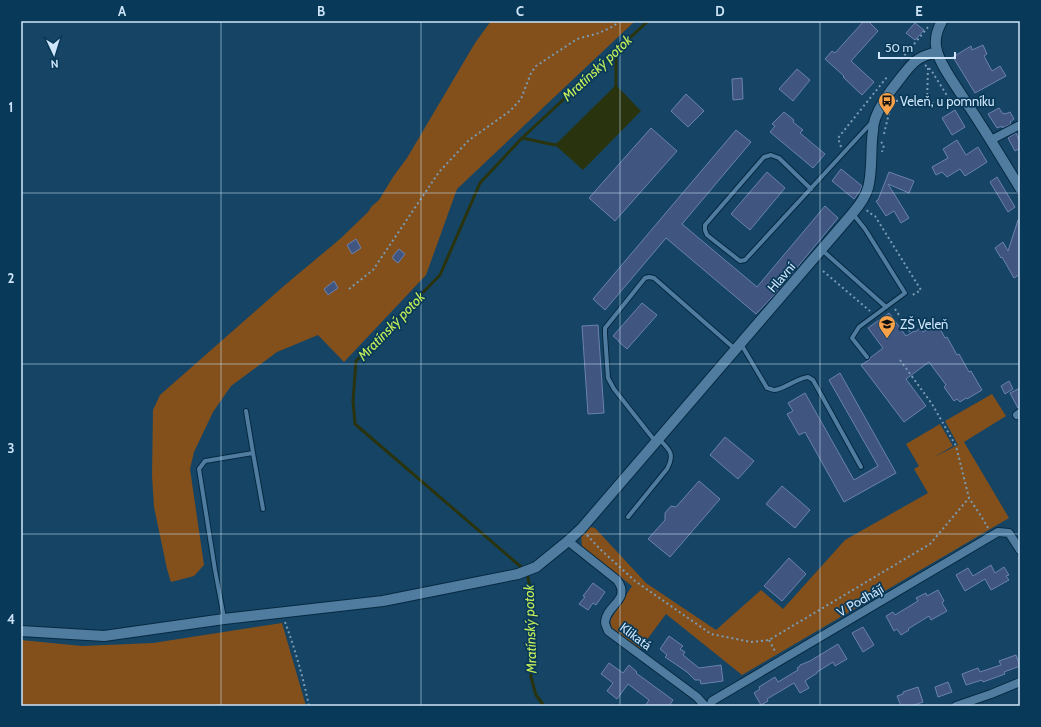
<svg xmlns="http://www.w3.org/2000/svg" width="1041" height="727" viewBox="0 0 1041 727" font-family="Cabin,sans-serif">
	<style>
		.green { fill: #83501b }
		.water { fill: #29340e }
		.lines { fill: none; stroke-linecap: round; stroke-linejoin: round }
		.stream { stroke: #29340e; stroke-width: 3 }
		.building { fill: #40557f; stroke: #6b82af }
		.lane-casing { stroke: #062941; stroke-width: 6 }
		.street-casing { stroke: #062941; stroke-width: 10 }
		.secondary-casing { stroke: #062941; stroke-width: 12 }
		.path { stroke: #799bb4; stroke-width: 2; stroke-dasharray: 2 3; stroke-linecap: butt }
		.lane { stroke: #4f7c9f; stroke-width: 4 }
		.street { stroke: #4f7c9f; stroke-width: 8 }
		.secondary { stroke: #4f7c9f; stroke-width: 10 }
		.grid { fill: none; stroke: #cee5f9; stroke-width: 1; stroke-opacity: 0.55 }
		.labels { text-anchor: middle; dominant-baseline: central; stroke-width: 3.5; stroke-linejoin: round; paint-order: stroke }
		.poi-label { font-size: 13px; fill: #cee5f9; stroke: #093959; text-anchor: start }
		.street-label { font-size: 13px; fill: #cee5f9; stroke: #093959 }
		.water-label { font-size: 14px; font-style: italic; fill: #c5ee58; stroke: #093959 }
		.neatline { fill: none; stroke: #cee5f9; stroke-width: 1.5 }
		.grid-label { font-size: 13px; text-anchor: middle; font-weight: bold; fill: #cee5f9 }
	</style>
	<rect width="100%" height="100%" fill="#164464"/>
	<g class="green">
		<path d="M491,21H635L457,189L426,275L344,362L318,335L277,352L231,386L213,412L194,452L190,469L204,565L194,576L171,582L167,569L154,507L152,476L153,410L160,395L285,285L340,239L368,212L372,206L379,200L393,177L407,158L475,43Z"/>
		<path d="M992,394L1006,416L964,442L1009,518L742,675L666,614L640,649L610,627L611,619L632,586L582,547L581,534L585,530L591,527L595,528L646,583L716,630L761,590L783,609L845,540L928,493L914,469L919,466L906,444L940,424L953,446L934,457L958,445L945,421Z"/>
		<path d="M282,623L306,706H25L21,704V640L82,646L153,643Z"/>
	</g>
	<path class="water" d="M616,85L641,111L583,170L555,145Z"/>
	<g class="lines">
		<g class="stream">
			<path d="M615,88L616,85V50"/>
			<path d="M522,138L555,145L557,144"/>
			<path d="M544,706L536,695L531,677V593L527,572L355,424L353,401L356,361L440,275L480,183L522,138L648,21"/>
		</g>
	</g>
	<g class="building">
		<path d="M864,21H868L878,31L851,61L874,82L862,95L843,77L844,76L825,59L832,51L835,53Z"/>
		<path d="M915,23L924,30L915,40L906,33Z"/>
		<path d="M983,45L987,54L984,56L992,71L1000,66L1006,76L975,93L953,57L971,46L972,50Z"/>
		<path d="M797,69L810,80L793,101L779,89Z"/>
		<path d="M742,78L743,99L733,100L732,79Z"/>
		<path d="M686,94L704,111L688,127L671,111Z"/>
		<path d="M999,108L1003,114L1005,113V114L1010,112L1014,119L1010,122L1011,124L1002,128V126L997,128L988,114Z"/>
		<path d="M955,110L965,127L952,135L942,118Z"/>
		<path d="M784,112L794,120L793,122L803,130L800,133L825,154L813,168L770,132L775,126L772,124Z"/>
		<path d="M651,128L677,151L615,221L589,198Z"/>
		<path d="M736,130L751,142L682,224L757,287L825,206L838,218L776,293L756,314L666,238L605,310L593,299Z"/>
		<path d="M1016,133L1020,142V148L1015,151L1008,138Z"/>
		<path d="M957,140L966,155L978,147L987,162L965,176L960,169L947,177L942,172L936,175L932,167L948,158L943,149Z"/>
		<path d="M841,169L862,186L860,191L854,199L832,181Z"/>
		<path d="M767,172L785,188L750,230L731,214Z"/>
		<path d="M889,172L914,181L909,193L888,184L909,218L901,223L894,211L886,216L876,201L878,200Z"/>
		<path d="M997,177L1015,207L1008,212L990,182Z"/>
		<path d="M1018,220H1020V274L1014,278L1002,257L1001,258L995,248L1003,242L1008,251Z"/>
		<path d="M356,239L361,248L352,254L347,245Z"/>
		<path d="M399,249L405,254L398,263L393,259V256Z"/>
		<path d="M334,281L338,288L328,295L324,289Z"/>
		<path d="M642,303L657,315L627,349L618,341H619L613,336Z"/>
		<path d="M889,313L906,336L914,331L915,332L920,328L923,332L937,323L945,338L947,337L957,355L959,354L969,372L971,371L982,390L967,399L966,398L960,402L957,399L954,401L944,387L946,385L929,362L906,379L926,406L904,422L861,365L869,360L870,358L883,348L868,328Z"/>
		<path d="M598,325L604,413L588,414L582,326Z"/>
		<path d="M840,373L896,473L844,502L805,432L799,435L787,414L793,411L788,403L805,393L854,480L878,466L829,380Z"/>
		<path d="M1009,381L1013,389L1005,394L1001,386Z"/>
		<path d="M1020,388V408H1018L1010,393Z"/>
		<path d="M725,437L754,461L738,479L710,455Z"/>
		<path d="M699,481L720,499L670,557L648,539L665,520V513L671,506L676,507Z"/>
		<path d="M782,486L810,510L795,528L766,504Z"/>
		<path d="M789,558L806,574L782,601L764,586Z"/>
		<path d="M991,565L995,573L1004,567L1009,575L1006,576L1009,580L991,590L985,579L965,591L956,575L968,568L973,576Z"/>
		<path d="M593,583L605,592L596,605L593,603L588,610L579,604L585,597L583,596Z"/>
		<path d="M938,590L944,601L942,603L947,611L931,620L929,616L908,629L909,630L901,635L897,629L894,631L886,616L893,612L895,615L918,601L916,598L926,593L927,596Z"/>
		<path d="M863,627L874,645L863,652L852,633Z"/>
		<path d="M669,636L683,646L680,649L685,652L683,655L699,668L721,665L723,681L701,684L700,680H695L687,672L665,657L667,655L660,649Z"/>
		<path d="M838,644L847,659L835,666L833,662L817,672V673L805,681L809,688L800,693L794,683L767,699L768,701L761,705L754,693L760,689L759,687L775,677L778,682L798,670L797,668L800,666V665L810,661Z"/>
		<path d="M1016,655L1020,666L1004,672L1005,674L983,682L982,680L966,685L962,674L978,668L980,672L1001,665L999,661Z"/>
		<path d="M609,663L623,673L629,665L637,672L636,673L673,700L669,706H645L649,700L628,684L617,699L607,691L613,683L601,674Z"/>
		<path d="M948,682L952,692L938,697L935,687Z"/>
		<path d="M918,687L923,702L911,706H901L897,696L903,694V692Z"/>
	</g>
	<g class="lines">
		<defs>
			<g id="lane">
				<path d="M811,189L779,158L771,155L764,157L705,225V230L707,235L740,261L745,260L872,122"/>
				<path d="M853,214L865,229L905,293L859,327L852,338L867,357"/>
				<path d="M822,250L886,307"/>
				<path d="M741,344L767,388C768,388 773,390 774,390C783,390 797,378 808,377L813,380L861,467"/>
				<path d="M655,441L614,389L608,378L605,335V328L645,278L649,277L654,278L735,349"/>
				<path d="M253,453L263,509"/>
				<path d="M628,517L667,469C675,454 670,450 659,439"/>
				<path d="M224,618L215,570L199,469L205,461L253,453L246,411"/>
			</g>
			<g id="street">
				<path d="M991,140L1020,125"/>
				<path d="M1017,415L1020,413"/>
				<path d="M568,541L617,580C632,600 606,605 605,622C605,625 607,628 608,631L697,697L705,706"/>
				<path d="M710,706L712,701L998,532L1009,533L1020,550"/>
				<path d="M956,706L991,694L1020,682"/>
			</g>
			<g id="secondary">
				<path d="M942,21C937,30 934,41 937,51C941,67 957,87 966,102C985,130 1002,159 1020,188"/>
				<path d="M21,631L104,636L224,619L383,601L518,574L536,567L568,541L581,529L852,214C859,206 865,198 868,188C873,170 870,149 873,131C873,127 874,122 875,119C880,105 890,91 899,80C912,63 916,57 937,52"/>
			</g>
		</defs>
		<use href="#lane" class="lane-casing"/>
		<use href="#street" class="street-casing"/>
		<use href="#secondary" class="secondary-casing"/>
		<g class="path">
			<path d="M911,48L928,27"/>
			<path d="M901,59L911,48"/>
			<path d="M925,65L931,70L953,105"/>
			<path d="M928,68L927,103L953,105"/>
			<path d="M896,101L927,99"/>
			<path d="M884,134L889,113"/>
			<path d="M881,142L884,145L882,152"/>
			<path d="M841,147L838,138L887,77"/>
			<path d="M867,210L868,212L875,216L921,290L911,296"/>
			<path d="M823,271L870,311"/>
			<path d="M349,289L373,270L439,172L469,140L510,111L521,99L531,73L536,66L577,39L599,33L614,26L619,21"/>
			<path d="M895,309L911,333"/>
			<path d="M900,360L932,404L956,446L969,498L981,516L988,528"/>
			<path d="M587,535L600,549L635,581L711,634L751,642L769,640L930,544L969,498"/>
			<path d="M285,622C295,649 303,677 309,706"/>
			<path d="M769,640L776,653"/>
		</g>
		<use href="#lane" class="lane"/>
		<use href="#street" class="street"/>
		<use href="#secondary" class="secondary"/>
	</g>
	<path class="grid" d="M221,21V706M421,21V706M620,21V706M820,21V706M21,193H1020M21,364H1020M21,534H1020"/>
	<defs>
		<symbol id="bus-pin" viewBox="-11 -11 22 30"><path d="M0 17L-7.5 6A9.5 9.5 0 1 1 7.5 6Z" fill="#f7a149" stroke="#093959"/><path d="M-5-6H5V4H4V6H2V4H-2V6H-4V4H-5ZM-3.5-4V0h7V-4ZM-3.5 1.2v1.5H-2V1.2ZM2 1.2v1.5H3.5V1.2Z" fill="#111"/></symbol>
		<symbol id="school-pin" viewBox="-11 -11 22 30"><path d="M0 17L-7.5 6A9.5 9.5 0 1 1 7.5 6Z" fill="#f7a149" stroke="#093959"/><path d="M0-5L7-2L0 1L-7-2ZM-4 1L0 2.5L4 1V4Q0 6-4 4Z" fill="#111"/></symbol>
	</defs>
	<g fill-rule="evenodd">
		<use href="#bus-pin" x="877" y="91" width="20" height="27"/>
		<use href="#school-pin" x="877" y="314" width="20" height="27"/>
	</g>
	<g class="labels">
		<g class="poi-label">
			<text x="900" y="101">Veleň, u pomníku</text>
			<text x="900" y="324">ZŠ Veleň</text>
		</g>
		<g class="street-label">
			<text transform="translate(781 277) rotate(-49)">Hlavní</text>
			<text transform="translate(860 600) rotate(-30)">V Podhájí</text>
			<text transform="translate(636 636) rotate(37)">Klikatá</text>
		</g>
		<g class="water-label">
			<text transform="translate(597 68) rotate(-43)">Mratínský potok</text>
			<text transform="translate(391 326) rotate(-46)">Mratínský potok</text>
			<text transform="translate(530 629) rotate(-92)">Mratínský potok</text>
		</g>
	</g>
	<rect width="1041" height="727" fill="none" stroke="#093959" stroke-width="44"/>
	<g transform="translate(54 54) rotate(176)" stroke="#093959" stroke-width="3" paint-order="stroke">
	<path d="M0-3L7 15L0 10L-7 15Z" fill="#cee5f9"/>
	<text y="-6" font-size="11" font-weight="bold" text-anchor="middle" fill="#cee5f9">N</text>
	</g>
	<path d="M879 52v6h76v-6" fill="none" stroke="#cee5f9" stroke-width="2"/>
	<text x="885" y="52" font-size="12" fill="#cee5f9" stroke="#093959" stroke-width="3" paint-order="stroke">50 m</text>
	<rect x="22" y="22" width="997" height="683" class="neatline"/>
	<g class="grid-label">
		<text x="122" y="16">A</text>
		<text x="321" y="16">B</text>
		<text x="520" y="16">C</text>
		<text x="720" y="16">D</text>
		<text x="919" y="16">E</text>
		<text x="11" y="112">1</text>
		<text x="11" y="283">2</text>
		<text x="11" y="453">3</text>
		<text x="11" y="624">4</text>
	</g>
</svg>
